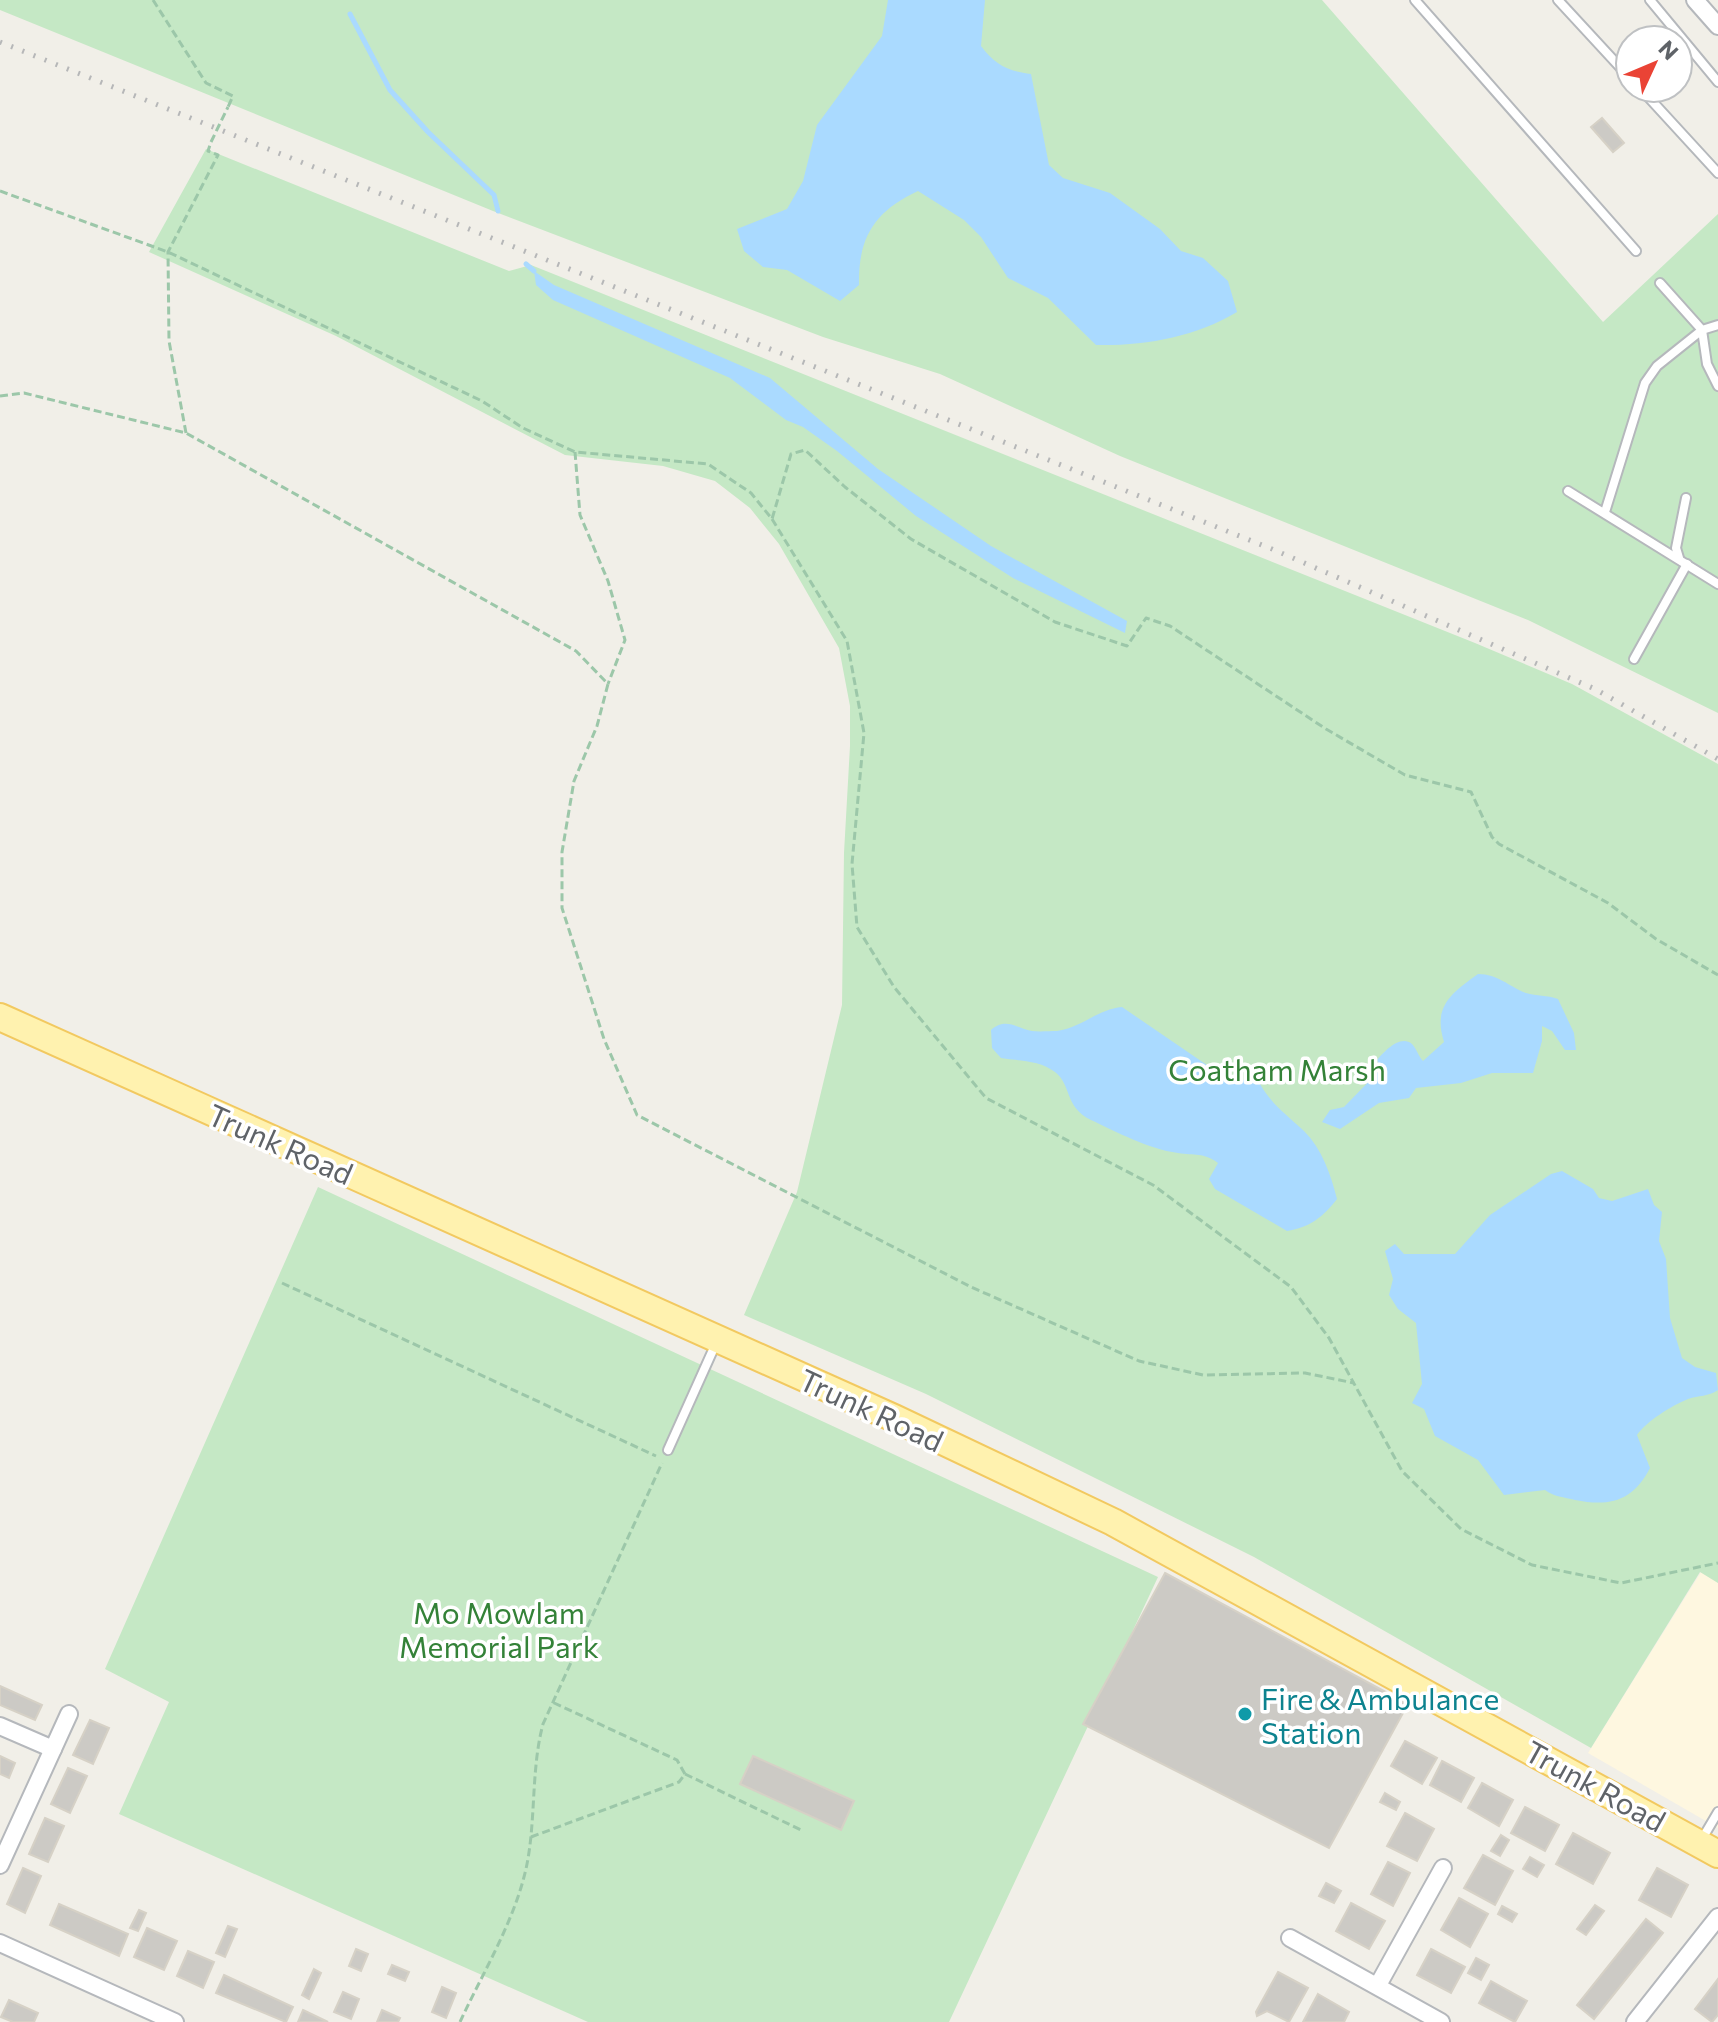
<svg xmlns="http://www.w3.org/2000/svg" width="1718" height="2022" viewBox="0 0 1718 2022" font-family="Commissioner,sans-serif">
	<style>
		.commercial { fill: #fef7e0 }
		.green { fill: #c5e8c5 }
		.water { fill: #aadaff }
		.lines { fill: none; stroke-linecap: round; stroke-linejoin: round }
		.stream { stroke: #aadaff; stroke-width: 5 }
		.building { fill: #cccac5; stroke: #d6d1c6; stroke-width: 2 }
		.service-casing { stroke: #b5b8bc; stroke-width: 12 }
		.minor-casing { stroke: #b5b8bc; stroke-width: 20 }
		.primary-casing { stroke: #f2c960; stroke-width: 30 }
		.path { stroke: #9cc7a9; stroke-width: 3; stroke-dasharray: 8 4; stroke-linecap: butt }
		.service { stroke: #fff; stroke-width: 8 }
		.minor { stroke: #fff; stroke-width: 16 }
		.primary { stroke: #fff2af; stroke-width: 26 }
		.rail { stroke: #b6b7b8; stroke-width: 5; stroke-dasharray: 2 10; stroke-linecap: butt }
		.path-bridge { stroke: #9cc7a9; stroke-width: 3; stroke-dasharray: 8 4; stroke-linecap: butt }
		.culture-dot { fill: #0f9aa8; stroke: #fff; stroke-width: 3 }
		.labels { text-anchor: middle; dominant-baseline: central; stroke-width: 7; stroke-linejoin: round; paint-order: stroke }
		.park-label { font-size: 30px; fill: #348238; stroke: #fff }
		.street-label { font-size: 30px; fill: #5f6368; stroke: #fff }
		.culture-label { font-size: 30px; fill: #0d838f; stroke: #fff; text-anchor: start }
	</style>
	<rect width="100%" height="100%" fill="#f1efe8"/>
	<path class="commercial" d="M1701,1572L1718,1583V1828L1588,1753Z"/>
	<g class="green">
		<path d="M0,0H1322L1603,322L1718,214V713L1528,620L1120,456L940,374L823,337L493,211L0,10Z"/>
		<path d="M206,149L509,271L531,265L1475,643L1572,684L1718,764V1583L1700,1572L1591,1748L1254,1557L926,1394L744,1315L797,1192L842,1005L844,853L850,746V706L839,648L779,544L750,508L715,481L663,466L565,455L336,336L149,252Z"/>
		<path d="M318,1187L1158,1577L949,2022H588L119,1814L169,1702L105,1669Z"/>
	</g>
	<g class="water">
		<path d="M888,0H985L981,46C995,65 1008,71 1031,74L1049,165L1063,178L1110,193L1160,229L1181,251L1203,258L1228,281L1237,312C1195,337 1145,346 1096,345L1048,298L1008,278L981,237L964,220L918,191C875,211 858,237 859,285L840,301L787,270L763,267L744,251L737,229L787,209L803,181L817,125L882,36Z"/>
		<path d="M534,271L554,285L770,378L878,469L991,546L1127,621L1125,633L1013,578L916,516L837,451L803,427L786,420L730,378L553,300L536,285Z"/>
		<path d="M1478,974C1498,974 1508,986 1526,993C1537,996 1547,995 1558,999L1574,1033L1576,1050H1565L1552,1031L1542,1026V1041L1533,1073H1492L1461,1083L1416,1088L1409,1098L1379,1103L1340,1129L1322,1122L1330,1110L1344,1107L1381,1069L1377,1060C1384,1052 1400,1034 1412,1044C1416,1048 1419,1057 1423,1061L1444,1042C1433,1007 1450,994 1478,974Z"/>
		<path d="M1122,1007L1220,1074L1260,1084C1272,1105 1287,1115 1304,1131C1322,1149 1331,1175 1337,1199C1322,1218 1310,1227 1287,1231L1215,1189L1209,1179L1218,1163C1203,1152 1195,1156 1178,1153C1148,1149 1117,1132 1091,1120C1064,1107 1072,1085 1055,1072C1040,1060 1019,1061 1001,1058L992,1048L991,1030C1006,1017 1016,1028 1032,1031C1039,1032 1050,1031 1057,1031C1081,1028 1098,1009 1122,1007Z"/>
		<path d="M1562,1171L1593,1189L1599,1198L1612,1201L1648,1189L1654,1205L1662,1212L1659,1241L1666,1259L1670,1318L1682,1358L1695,1367L1716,1373L1718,1390C1708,1397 1699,1395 1688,1399C1671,1406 1647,1421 1637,1435L1650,1468C1633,1501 1610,1507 1575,1500C1564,1497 1554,1497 1545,1490L1504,1495L1478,1460L1435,1436L1424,1409L1412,1403L1422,1384L1416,1323L1398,1309L1389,1295L1393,1279L1385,1251L1395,1244L1404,1254H1455L1490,1215L1551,1174Z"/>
	</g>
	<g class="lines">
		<g class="stream">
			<path d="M350,14L390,90L428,132L494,195L498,211"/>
			<path d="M526,264L534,271"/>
		</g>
	</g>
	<g class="building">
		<path d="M1602,118L1624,143L1613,152L1591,127Z"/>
		<path d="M1165,1573L1408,1704L1329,1848L1083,1724Z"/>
		<path d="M0,1686L42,1705L35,1720L0,1705Z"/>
		<path d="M90,1720L109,1728L93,1764L73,1755Z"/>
		<path d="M1405,1741L1437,1758L1422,1784L1391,1766Z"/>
		<path d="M0,1756L15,1763L9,1778L0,1774Z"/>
		<path d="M753,1756L854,1801L841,1830L740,1784Z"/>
		<path d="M1442,1761L1474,1778L1461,1802L1430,1785Z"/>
		<path d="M68,1768L87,1776L70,1813L51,1804Z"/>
		<path d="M1482,1783L1513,1800L1499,1826L1468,1808Z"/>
		<path d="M1385,1793L1400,1802L1396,1810L1380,1802Z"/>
		<path d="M1525,1807L1559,1825L1545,1851L1511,1833Z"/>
		<path d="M1405,1813L1434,1829L1417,1861L1387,1846Z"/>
		<path d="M45,1818L64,1826L48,1862L29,1854Z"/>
		<path d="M1573,1833L1610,1853L1593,1884L1556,1864Z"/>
		<path d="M1501,1835L1509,1840L1500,1856L1491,1851Z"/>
		<path d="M1483,1855L1513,1871L1495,1905L1464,1888Z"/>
		<path d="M1530,1857L1544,1865L1537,1877L1523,1869Z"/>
		<path d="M1388,1862L1410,1873L1393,1906L1371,1894Z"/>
		<path d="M23,1868L41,1876L25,1913L7,1904Z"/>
		<path d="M1657,1868L1688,1885L1671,1917L1639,1900Z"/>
		<path d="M1326,1883L1341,1891L1334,1903L1319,1896Z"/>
		<path d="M1459,1898L1488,1914L1470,1947L1441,1930Z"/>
		<path d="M1351,1903L1385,1921L1369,1949L1336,1931Z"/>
		<path d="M59,1904L128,1934L119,1956L50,1925Z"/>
		<path d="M1595,1905L1604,1911L1586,1935L1577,1929Z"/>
		<path d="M1502,1906L1517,1914L1512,1922L1498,1914Z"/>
		<path d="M139,1910L146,1913L138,1931L130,1928Z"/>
		<path d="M1646,1919L1663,1933L1594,2019L1577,2005Z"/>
		<path d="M228,1926L237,1929L225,1957L216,1953Z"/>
		<path d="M147,1928L177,1941L164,1970L134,1957Z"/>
		<path d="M356,1949L368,1954L361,1971L349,1966Z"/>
		<path d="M1431,1949L1465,1967L1451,1993L1417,1975Z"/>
		<path d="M188,1951L214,1962L203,1988L177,1976Z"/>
		<path d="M1476,1958L1489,1965L1481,1980L1468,1973Z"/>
		<path d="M392,1965L409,1972L405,1981L388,1974Z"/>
		<path d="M314,1969L321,1973L309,1999L302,1995Z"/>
		<path d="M1278,1972L1308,1988L1289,2022L1267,2011L1257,2016L1256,2012Z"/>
		<path d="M224,1975L293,2007L286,2022L216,1993Z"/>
		<path d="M1718,1979V2015L1712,2022L1695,2009Z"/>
		<path d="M1491,1981L1527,2001L1515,2022L1479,2003Z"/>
		<path d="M442,1987L456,1993L446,2018L432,2012Z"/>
		<path d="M343,1992L359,1999L351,2019L334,2012Z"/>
		<path d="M1318,1994L1349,2012L1344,2022H1303Z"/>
		<path d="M9,2000L38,2013L34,2022H13L1,2017Z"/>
		<path d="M303,2010L328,2022H298Z"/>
		<path d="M382,2010L400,2018L398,2022H377Z"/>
	</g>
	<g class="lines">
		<defs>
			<g id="service">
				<path d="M1415,0L1636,251"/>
				<path d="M1558,0L1630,78"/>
				<path d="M1650,0L1718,82"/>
				<path d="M1640,88L1718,173"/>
				<path d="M1660,283L1702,330L1718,325"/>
				<path d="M1568,491L1718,584"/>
				<path d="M1605,512L1645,383L1657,366L1702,330L1707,364L1718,386"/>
				<path d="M1679,558L1676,548L1686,498"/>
				<path d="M1634,659L1687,564"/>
				<path d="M668,1450L717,1341"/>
				<path d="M1702,1839L1718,1812"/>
			</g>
			<g id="minor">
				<path d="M1695,0L1718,26"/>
				<path d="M0,1726L53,1749"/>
				<path d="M0,1865L69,1714"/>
				<path d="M1290,1938L1441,2022"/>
				<path d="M0,1943L175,2022"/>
				<path d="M1378,1985L1443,1868"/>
				<path d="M1635,2022L1718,1917"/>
			</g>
			<path id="primary" d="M0,1017L894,1418L1113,1522L1718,1854"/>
		</defs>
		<use href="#service" class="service-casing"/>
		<use href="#minor" class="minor-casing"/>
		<use href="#primary" class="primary-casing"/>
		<g class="path">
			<path d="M153,0L206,83L233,96L228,107"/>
			<path d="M0,191L168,252L482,401L523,428L575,452L708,464L751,493L772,519L791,454L805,450L845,487L911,539L1055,622L1127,646L1146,618L1170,626L1326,729L1405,775L1471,792L1492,837L1499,844L1608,903L1656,939L1718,975"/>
			<path d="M0,396L24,393L186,433L576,651L608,684L597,726L574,781L562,852V908L604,1039L637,1115L971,1287L1139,1361L1203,1375L1305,1373L1354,1383"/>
			<path d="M186,433L169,341L168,252L218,155L208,151L211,142"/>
			<path d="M575,452L580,515L608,581L625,640L608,684"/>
			<path d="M772,519L847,641L864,733L852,864L857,927L894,987L986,1098L1153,1185L1291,1287L1329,1338L1402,1471L1461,1529L1532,1565L1621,1583L1718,1563"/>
			<path d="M282,1283L656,1456"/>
			<path d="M685,1774L803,1831"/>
			<path d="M531,1837L679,1782L685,1774L677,1760L552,1702"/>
			<path d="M460,2022C483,1972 516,1919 527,1864C536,1818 531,1769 543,1724L662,1463"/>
		</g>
		<use href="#service" class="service"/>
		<use href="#minor" class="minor"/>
		<use href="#primary" class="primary"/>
		<path class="rail" d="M0,42L1272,549L1595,689L1718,759"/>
		<path class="path-bridge" d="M211,142L228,107"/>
	</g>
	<circle class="culture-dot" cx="1245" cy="1714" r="8"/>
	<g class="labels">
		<g class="park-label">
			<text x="1277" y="1068">Coatham Marsh</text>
			<text x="499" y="1611">Mo Mowlam<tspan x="499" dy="34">Memorial Park</tspan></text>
		</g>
		<g class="street-label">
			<text transform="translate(281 1143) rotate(24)">Trunk Road</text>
			<text transform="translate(872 1409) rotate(25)">Trunk Road</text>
			<text transform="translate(1596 1785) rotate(29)">Trunk Road</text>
		</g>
		<g class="culture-label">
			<text x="1261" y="1697">Fire &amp; Ambulance<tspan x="1261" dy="34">Station</tspan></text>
		</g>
	</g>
	<g transform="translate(1654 64) rotate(46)"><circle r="38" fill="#ffffff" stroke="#bfc1c3" stroke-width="2"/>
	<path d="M0-6L14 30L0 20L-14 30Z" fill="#ea4335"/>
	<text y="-12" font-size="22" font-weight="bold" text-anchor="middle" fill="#5f6368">N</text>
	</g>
</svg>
